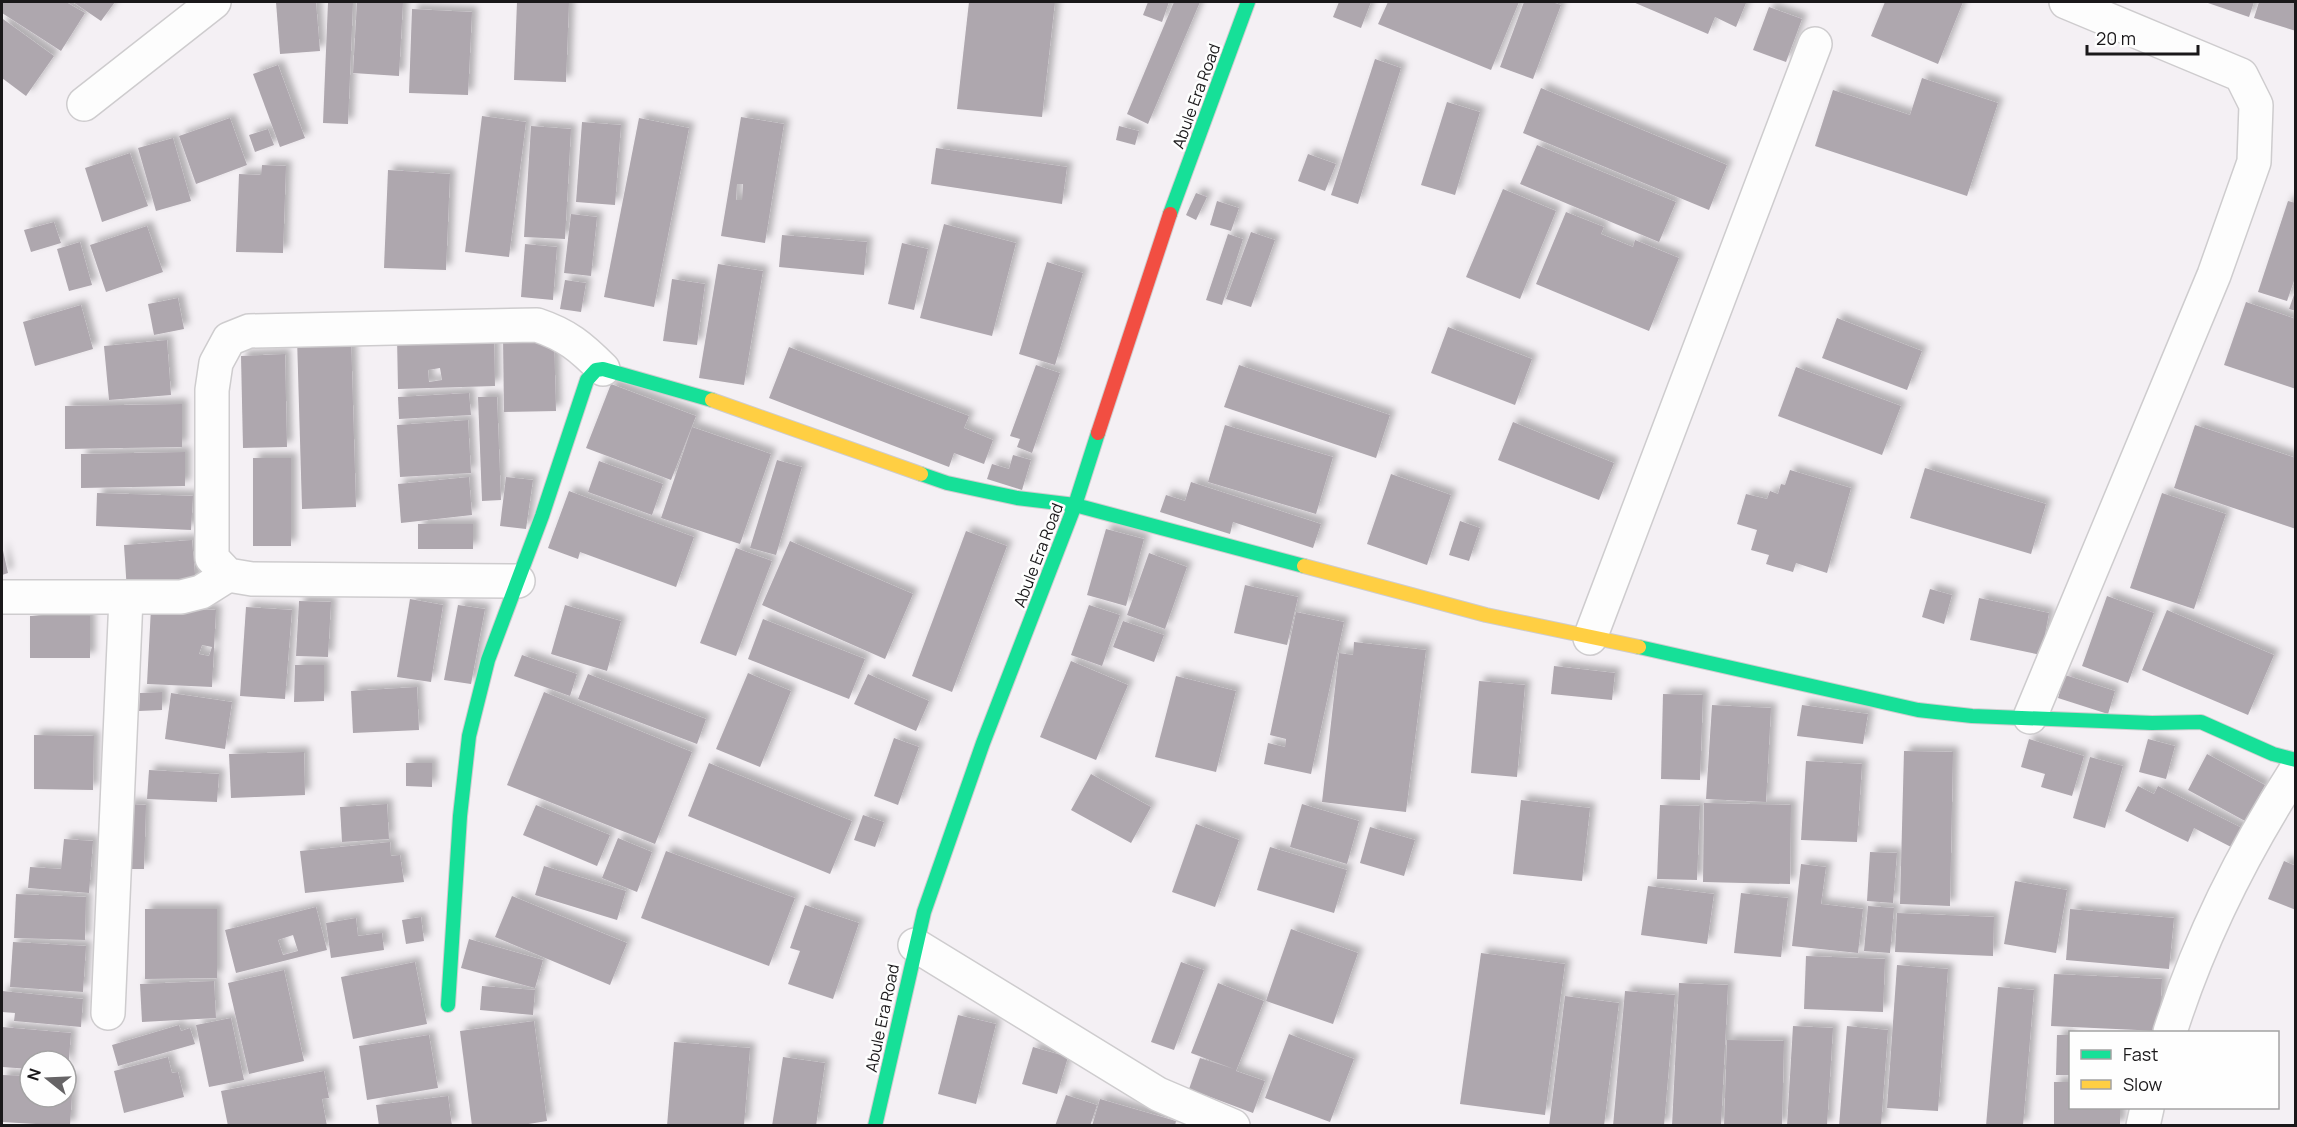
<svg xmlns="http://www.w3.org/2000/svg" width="2297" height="1127" viewBox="0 0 2297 1127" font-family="Manrope,sans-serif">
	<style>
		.building { fill: #aea7ae; fill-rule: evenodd; filter: url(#shadow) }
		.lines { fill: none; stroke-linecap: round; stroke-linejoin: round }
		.street-casing { stroke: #ceccce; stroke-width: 36 }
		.fast-casing { stroke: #ceccce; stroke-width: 16 }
		.slow-casing { stroke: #ceccce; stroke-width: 16 }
		.jam-casing { stroke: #ceccce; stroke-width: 16 }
		.street { stroke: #fdfdfd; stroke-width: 33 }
		.fast { stroke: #16e098; stroke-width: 14 }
		.slow { stroke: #ffcf43; stroke-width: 14 }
		.jam { stroke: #f24e42; stroke-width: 14 }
		.labels { text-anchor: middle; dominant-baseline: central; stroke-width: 5; stroke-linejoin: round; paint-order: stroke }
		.street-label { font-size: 16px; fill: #1a181a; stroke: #fefefe }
	</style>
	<defs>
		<filter id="shadow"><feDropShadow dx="5.5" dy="-5.5" stdDeviation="3" flood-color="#0004"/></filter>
	</defs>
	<rect width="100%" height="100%" fill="#f4f0f4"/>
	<g class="building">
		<path d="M2,2H66L85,13L61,51L2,13Z"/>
		<path d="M73,2H115L101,21Z"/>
		<path d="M276,2H316L320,51L280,54Z"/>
		<path d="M328,2H353L348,124L323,123Z"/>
		<path d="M357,2H403L399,76L353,73Z"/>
		<path d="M517,2H569L566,82L514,80Z"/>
		<path d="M969,2H1055L1042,117L957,109Z"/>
		<path d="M1148,2H1169L1162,22L1143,15Z"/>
		<path d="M1174,2H1200L1148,124L1127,114Z"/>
		<path d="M1339,2H1371L1361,28L1333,17Z"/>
		<path d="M1388,2H1519L1491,70L1378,24Z"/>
		<path d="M1524,2H1552L1561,5L1533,79L1500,67Z"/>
		<path d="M1633,2H1744L1746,3L1736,27L1715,17L1708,34Z"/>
		<path d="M1885,2H1963L1938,64L1871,36Z"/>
		<path d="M2205,2H2254L2249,17Z"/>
		<path d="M2259,2H2296V31L2254,18Z"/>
		<path d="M1769,7L1802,19L1786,62L1753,50Z"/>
		<path d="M412,9L472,12L468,95L409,93Z"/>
		<path d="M3,19L54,56L26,96L2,78V22Z"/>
		<path d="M1375,59L1401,68L1358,204L1331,195Z"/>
		<path d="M278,65L305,138L280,147L253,74Z"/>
		<path d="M1922,78L1998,103L1967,196L1815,146L1833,90L1910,115Z"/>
		<path d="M1541,88L1727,165L1709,210L1523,133Z"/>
		<path d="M1447,102L1480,112L1455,195L1421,185Z"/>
		<path d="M482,116L526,122L509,257L465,252Z"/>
		<path d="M741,117L784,124L765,243L721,236ZM737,184H743L742,200H736Z"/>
		<path d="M230,118L247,165L196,184L179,136Z"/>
		<path d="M639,118L689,128L654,307L604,297Z"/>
		<path d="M582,122L621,125L615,205L576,202Z"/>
		<path d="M531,126L571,129L565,239L524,237Z"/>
		<path d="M1119,126L1139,131L1135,145L1116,140Z"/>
		<path d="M268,129L274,145L255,152L249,135Z"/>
		<path d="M173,138L191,201L156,211L138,148Z"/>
		<path d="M1537,145L1676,202L1659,242L1520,184Z"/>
		<path d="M936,148L1067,167L1062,204L931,184Z"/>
		<path d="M130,153L148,206L102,222L85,168Z"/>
		<path d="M1308,154L1336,164L1325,191L1298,181Z"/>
		<path d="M262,165L286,166L283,253L236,252L239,174L261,175Z"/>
		<path d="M388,170L450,174L446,270L384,268Z"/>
		<path d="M1503,189L1556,211L1520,299L1466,277Z"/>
		<path d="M1196,193L1207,197L1196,220L1186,215Z"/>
		<path d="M1217,201L1239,208L1231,231L1210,225Z"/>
		<path d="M2288,201L2296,203V275L2287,301L2258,292Z"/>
		<path d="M1566,212L1604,227L1601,234L1633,247L1635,240L1679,258L1649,331L1536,284Z"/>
		<path d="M571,214L597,217L591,276L564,273Z"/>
		<path d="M54,222L61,243L31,252L24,230Z"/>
		<path d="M944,224L1016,243L992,336L920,318Z"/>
		<path d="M147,226L163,272L106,292L90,245Z"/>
		<path d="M1251,232L1275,240L1251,307L1226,299Z"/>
		<path d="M1228,234L1243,239L1222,305L1206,300Z"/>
		<path d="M782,235L867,242L864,275L779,267Z"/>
		<path d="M80,242L92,285L69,291L57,249Z"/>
		<path d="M902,243L928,249L914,310L888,304Z"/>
		<path d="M525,244L557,247L553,300L521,297Z"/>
		<path d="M1047,262L1083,273L1055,365L1019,354Z"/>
		<path d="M718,264L763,271L744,385L699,378Z"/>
		<path d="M672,279L705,284L697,345L663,341Z"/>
		<path d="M565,280L586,283L581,312L560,309Z"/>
		<path d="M2295,292H2296V311L2289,309Z"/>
		<path d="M178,298L184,329L154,335L148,304Z"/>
		<path d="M2246,302L2296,319V389L2224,365Z"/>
		<path d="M81,305L93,349L35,366L23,322Z"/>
		<path d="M1837,318L1922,351L1907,390L1822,358Z"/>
		<path d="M1448,327L1532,359L1515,405L1431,373Z"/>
		<path d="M494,334L495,386L398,389L397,337ZM440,368L442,380L429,382L428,370Z"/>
		<path d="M351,336L356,507L302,509L297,338Z"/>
		<path d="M554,337L556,411L504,412L503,338Z"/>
		<path d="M167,340L171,395L109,400L104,346Z"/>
		<path d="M789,347L969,416L964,428L993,440L984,464L954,453L949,467L769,398Z"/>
		<path d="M285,354L287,447L243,448L241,356Z"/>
		<path d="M1036,365L1060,373L1032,453L1017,447L1020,439L1010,436Z"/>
		<path d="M1239,365L1390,415L1376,458L1224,407Z"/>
		<path d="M1796,367L1901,406L1882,455L1778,416Z"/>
		<path d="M611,384L696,416L671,480L586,448Z"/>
		<path d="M469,393L471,415L399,419L398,397Z"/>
		<path d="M478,397H497L501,500L482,501Z"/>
		<path d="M182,404V447L65,449V406Z"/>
		<path d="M468,420L471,473L400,477L397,425Z"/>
		<path d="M1513,422L1614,463L1599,500L1498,460Z"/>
		<path d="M1225,425L1333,457L1316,514L1208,482Z"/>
		<path d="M2195,425L2296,458V529L2174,488Z"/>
		<path d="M692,427L771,454L740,544L661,518Z"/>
		<path d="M185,452V486L81,488V454Z"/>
		<path d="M1013,455L1031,460L1022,490L987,479L992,464L1009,469Z"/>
		<rect x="253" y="458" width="38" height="88"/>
		<path d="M777,460L802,467L776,555L750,548Z"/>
		<path d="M599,461L663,484L652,515L588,492Z"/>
		<path d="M1925,468L2046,504L2031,554L1910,518Z"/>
		<path d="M1790,470L1851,488L1827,573L1796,563L1793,572L1766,564L1769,555L1751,550L1757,530L1737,524L1746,494L1767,499L1770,491L1778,494L1781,484L1785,485Z"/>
		<path d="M1391,474L1451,495L1427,565L1367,544Z"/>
		<path d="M469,477L472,515L401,523L398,484Z"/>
		<path d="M506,477L533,480L526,529L500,526Z"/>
		<path d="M1191,482L1321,524L1313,548L1233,522L1230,534L1160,512L1166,495L1185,501Z"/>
		<path d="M569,491L694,537L676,587L580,552L578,559L548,548Z"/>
		<path d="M97,493L193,496L191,530L96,526Z"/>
		<path d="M2162,493L2226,514L2194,609L2130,588Z"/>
		<path d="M1460,521L1480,528L1469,561L1449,555Z"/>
		<rect x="418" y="524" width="55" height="25"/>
		<path d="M1106,529L1144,539L1126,606L1087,595Z"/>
		<path d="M966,531L1007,546L952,692L912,676Z"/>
		<path d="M192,540L196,586L127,591L124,545Z"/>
		<path d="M790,541L913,594L885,659L762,605Z"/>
		<path d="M2,546L8,573L2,575Z"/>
		<path d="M736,548L772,561L736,656L700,643Z"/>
		<path d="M1149,553L1187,567L1165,629L1127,615Z"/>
		<path d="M1245,585L1298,597L1287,645L1234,633Z"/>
		<path d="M1930,589L1952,595L1944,624L1922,617Z"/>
		<path d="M2107,596L2154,613L2128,683L2082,666Z"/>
		<path d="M1979,598L2049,613L2041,655L1970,640Z"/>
		<path d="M410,599L443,605L431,682L397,677Z"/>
		<path d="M299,601L331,602L328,657L296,656Z"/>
		<path d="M458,605L485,609L471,684L444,680Z"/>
		<path d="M565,605L621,621L607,671L551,654Z"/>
		<path d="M1089,605L1120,615L1102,666L1071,655Z"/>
		<path d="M246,607L292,610L285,699L240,696Z"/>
		<path d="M151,608L216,610L212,687L147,684ZM202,645L212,647L209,656L199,654Z"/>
		<path d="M2167,610L2274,655L2248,715L2142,670Z"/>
		<path d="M1296,612L1344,622L1311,774L1264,764L1268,743L1285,747L1286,739L1270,735Z"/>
		<rect x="30" y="616" width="60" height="42"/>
		<path d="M763,619L865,659L849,699L748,659Z"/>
		<path d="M1123,621L1164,635L1154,662L1113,647Z"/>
		<path d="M1354,642L1426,650L1406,812L1322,802L1339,653L1353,655Z"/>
		<path d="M522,655L577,674L570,696L514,676Z"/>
		<path d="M1071,661L1128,685L1096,760L1040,737Z"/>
		<path d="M295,665H324V701L294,702Z"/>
		<path d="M1554,666L1615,673L1612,700L1551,694Z"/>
		<path d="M748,673L791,691L760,767L716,749Z"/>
		<path d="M588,674L706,719L697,744L578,699Z"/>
		<path d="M868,674L929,701L916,731L854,704Z"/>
		<path d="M2065,675L2115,691L2108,714L2058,698Z"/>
		<path d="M1176,676L1236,691L1216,772L1155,757Z"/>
		<path d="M1479,681L1525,685L1517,777L1471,773Z"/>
		<path d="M417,687L419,730L353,733L351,691Z"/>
		<path d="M162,692V710L139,711L140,693Z"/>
		<path d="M544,692L692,752L655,844L507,785Z"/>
		<path d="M171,693L232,702L225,749L165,739Z"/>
		<path d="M1663,694L1703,695L1700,780L1661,779Z"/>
		<path d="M1712,705L1771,708L1766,802L1706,799Z"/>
		<path d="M1802,705L1868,714L1863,744L1797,736Z"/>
		<path d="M34,735L94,736L93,790L34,789Z"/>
		<path d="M894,738L919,747L898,805L874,796Z"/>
		<path d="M2029,739L2084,756L2072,796L2041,787L2045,774L2021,767Z"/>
		<path d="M2148,739L2175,746L2166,779L2139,772Z"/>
		<path d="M1904,751L1953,752L1950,906L1900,904Z"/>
		<path d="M304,752L305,795L231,798L229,754Z"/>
		<path d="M2207,754L2265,785L2245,821L2188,790Z"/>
		<path d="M2090,757L2123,766L2105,828L2073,818Z"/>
		<path d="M1806,761L1862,764L1857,842L1801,840Z"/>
		<path d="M406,763H432V787L406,786Z"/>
		<path d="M709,763L852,821L830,874L688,816Z"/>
		<path d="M149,770L219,774L217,802L147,799Z"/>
		<path d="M1091,774L1151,807L1131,843L1071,810Z"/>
		<path d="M2138,786L2154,794L2158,786L2244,829L2235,849L2194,828L2188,842L2125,811Z"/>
		<path d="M1521,800L1590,808L1582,881L1513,874Z"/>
		<path d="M1704,803L1791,805L1790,884L1703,882Z"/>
		<path d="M127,804L146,805L144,869H126Z"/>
		<path d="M387,804L389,839L342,842L340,807Z"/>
		<path d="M1302,804L1359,821L1347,864L1290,847Z"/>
		<path d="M536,805L610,835L597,866L523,835Z"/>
		<path d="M1660,805L1700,806L1697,880L1657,879Z"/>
		<path d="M863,815L884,822L875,847L854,840Z"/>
		<path d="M1196,824L1239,840L1215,907L1172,892Z"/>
		<path d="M1370,827L1415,840L1404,876L1360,863Z"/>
		<path d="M618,838L652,852L637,892L602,878Z"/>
		<path d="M64,839L93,841L89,893L28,888L30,867L61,869Z"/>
		<path d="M390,842L391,856L400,855L404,882L305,893L300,851Z"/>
		<path d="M1270,847L1347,870L1334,913L1257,890Z"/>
		<path d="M666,851L795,898L769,966L641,918Z"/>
		<path d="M1870,852L1897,853L1893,903L1867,901Z"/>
		<path d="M2284,861L2296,866V910L2268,899Z"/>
		<path d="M1801,864L1826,867L1821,904L1863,909L1858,953L1792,946Z"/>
		<path d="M544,866L626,891L617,920L535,895Z"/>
		<path d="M2015,881L2067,890L2056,953L2004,944Z"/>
		<path d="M1648,886L1714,894L1707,944L1641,935Z"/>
		<path d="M1741,893L1788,898L1781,957L1734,953Z"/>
		<path d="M16,894L86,897L85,940L14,938Z"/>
		<path d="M512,896L627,943L610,985L495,937Z"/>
		<path d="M805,905L859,923L833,999L788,984L800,951L790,948Z"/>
		<path d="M1868,906L1894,908L1890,953L1864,951Z"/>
		<path d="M316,907L327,950L236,973L225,930ZM293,935L298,951L283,955L278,940Z"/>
		<path d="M145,909H217V978L145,979Z"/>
		<path d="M2070,909L2174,918L2169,969L2066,960Z"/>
		<path d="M1897,913L1994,917L1993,956L1895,952Z"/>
		<path d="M421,917L424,941L406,944L402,920Z"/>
		<path d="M356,918L358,936L382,933L384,950L331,958L326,923Z"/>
		<path d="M1291,929L1358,953L1333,1024L1266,1001Z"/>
		<path d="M469,939L543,960L535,988L461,968Z"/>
		<path d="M13,942L86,946L83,992L10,987Z"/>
		<path d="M1481,953L1565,964L1545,1115L1460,1104Z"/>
		<path d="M1806,956L1885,959L1883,1012L1804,1009Z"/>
		<path d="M415,962L427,1024L353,1039L341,977Z"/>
		<path d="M1181,962L1204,970L1174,1050L1151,1042Z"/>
		<path d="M1897,965L1948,969L1938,1111L1887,1108Z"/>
		<path d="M284,970L304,1061L249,1074L228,983Z"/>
		<path d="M2054,974L2162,979L2159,1031L2051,1026Z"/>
		<path d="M214,981L216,1018L142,1022L140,984Z"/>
		<path d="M1218,983L1264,1001L1236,1071L1265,1081L1253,1113L1189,1089L1200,1058L1234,1069L1191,1053Z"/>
		<path d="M1679,983L1728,985L1721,1126H1672Z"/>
		<path d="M482,986L535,990L533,1015L480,1010Z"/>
		<path d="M1998,987L2034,990L2023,1126H1986Z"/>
		<path d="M2,991L83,999L81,1027L14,1021L15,1013L2,1012Z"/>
		<path d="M1625,991L1675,995L1664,1126H1613Z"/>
		<path d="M1565,996L1619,1003L1604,1126H1549Z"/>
		<path d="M958,1015L996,1024L976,1104L938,1094Z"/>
		<path d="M231,1018L244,1080L209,1087L196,1025Z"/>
		<path d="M534,1021L547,1121L516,1126H472L460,1031Z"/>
		<path d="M179,1025L181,1031L190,1028L195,1044L118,1066L112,1045Z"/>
		<path d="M1793,1026L1833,1028L1827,1126H1787Z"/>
		<path d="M1847,1026L1888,1030L1881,1126H1839Z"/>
		<path d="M2,1027L71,1033L68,1071H66V1061H30V1069L2,1067Z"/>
		<path d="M1289,1034L1354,1059L1330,1122L1265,1098Z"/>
		<path d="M429,1035L438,1088L367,1100L359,1046Z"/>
		<path d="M2057,1035H2070V1075H2056Z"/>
		<path d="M1727,1040L1784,1041L1782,1126H1724Z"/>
		<path d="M674,1042L750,1048L744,1126H667Z"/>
		<path d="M1033,1047L1068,1057L1057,1094L1022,1084Z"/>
		<path d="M168,1057L172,1073L178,1072L184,1097L124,1113L114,1071Z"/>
		<path d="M783,1057L825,1063L816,1126H772Z"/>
		<path d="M324,1071L329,1098L322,1099L327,1126H228L221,1091Z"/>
		<path d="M2,1075L30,1076V1097H66V1078L73,1079L70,1126L2,1122Z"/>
		<path d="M2054,1082H2070V1108H2120V1126H2054Z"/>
		<path d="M1066,1095L1097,1105L1090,1126H1055Z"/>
		<path d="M448,1096L452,1126H379L376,1105Z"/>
		<path d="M1100,1099L1176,1121L1175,1126H1092Z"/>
	</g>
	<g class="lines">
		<defs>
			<g id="street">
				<path d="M84,104L214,2"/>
				<path d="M518,581L252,579L228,575L212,558V390L216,363L229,339L249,331L537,325C567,335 581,347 603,369"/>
				<path d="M2,597H181L201,592L228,575"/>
				<path d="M1590,638L1815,44"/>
				<path d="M2030,717L2214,275L2254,162L2256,105L2241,75L2066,2"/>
				<path d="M915,945L1158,1094L1233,1126"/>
				<path d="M108,1013L126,598"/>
				<path d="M2170,1032C2199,940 2243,852 2296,770"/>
				<path d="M2143,1126L2147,1108"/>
			</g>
			<g id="fast">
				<path d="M1170,214L1248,2"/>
				<path d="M921,474L947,483L1017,498L1075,505L1304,566"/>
				<path d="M1639,647L1918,710L1972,716L2152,723L2201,722L2273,754L2296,760"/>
				<path d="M448,1005L460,816L469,736L488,660L542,516L587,380L596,370L603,369L712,400"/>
				<path d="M875,1126L924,912L983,743L1075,505L1098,433"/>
			</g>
			<g id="slow">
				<path d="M712,400L921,474"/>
				<path d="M1304,566L1486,615L1639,647"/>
			</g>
			<path id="jam" d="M1098,433L1170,214"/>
		</defs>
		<use href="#street" class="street-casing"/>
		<use href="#fast" class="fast-casing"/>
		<use href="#slow" class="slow-casing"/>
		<use href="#jam" class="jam-casing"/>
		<use href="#street" class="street"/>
		<use href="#fast" class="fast"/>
		<use href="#slow" class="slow"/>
		<use href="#jam" class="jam"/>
	</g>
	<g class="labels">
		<g class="street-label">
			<text transform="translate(1196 96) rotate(-70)">Abule Era Road</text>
			<text transform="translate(1038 555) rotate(-69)">Abule Era Road</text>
			<text transform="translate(882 1018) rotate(-78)">Abule Era Road</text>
		</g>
	</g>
	<rect width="2297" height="1127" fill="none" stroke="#1a181a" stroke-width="6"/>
	<rect x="2069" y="1031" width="210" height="78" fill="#fefefe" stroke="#a3a2a3" stroke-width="1.5"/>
	<rect x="2081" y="1050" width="30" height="9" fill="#16e098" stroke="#a3a2a3" stroke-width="1.5"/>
	<text x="2123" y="1061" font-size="18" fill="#1a181a">Fast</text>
	<rect x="2081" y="1080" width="30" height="9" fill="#ffcf43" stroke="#a3a2a3" stroke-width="1.5"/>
	<text x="2123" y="1091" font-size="18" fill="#1a181a">Slow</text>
	<g transform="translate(48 1079) rotate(288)"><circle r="28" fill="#fefefe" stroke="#a3a2a3" stroke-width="1.5"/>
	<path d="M0-4.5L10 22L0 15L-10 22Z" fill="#666466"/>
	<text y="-9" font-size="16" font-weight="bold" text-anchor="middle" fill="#1a181a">N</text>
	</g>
	<path d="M2087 45v9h111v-9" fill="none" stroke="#1a181a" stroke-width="3"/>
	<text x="2096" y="45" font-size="18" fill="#1a181a" stroke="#fefefe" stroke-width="4.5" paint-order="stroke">20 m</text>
</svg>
